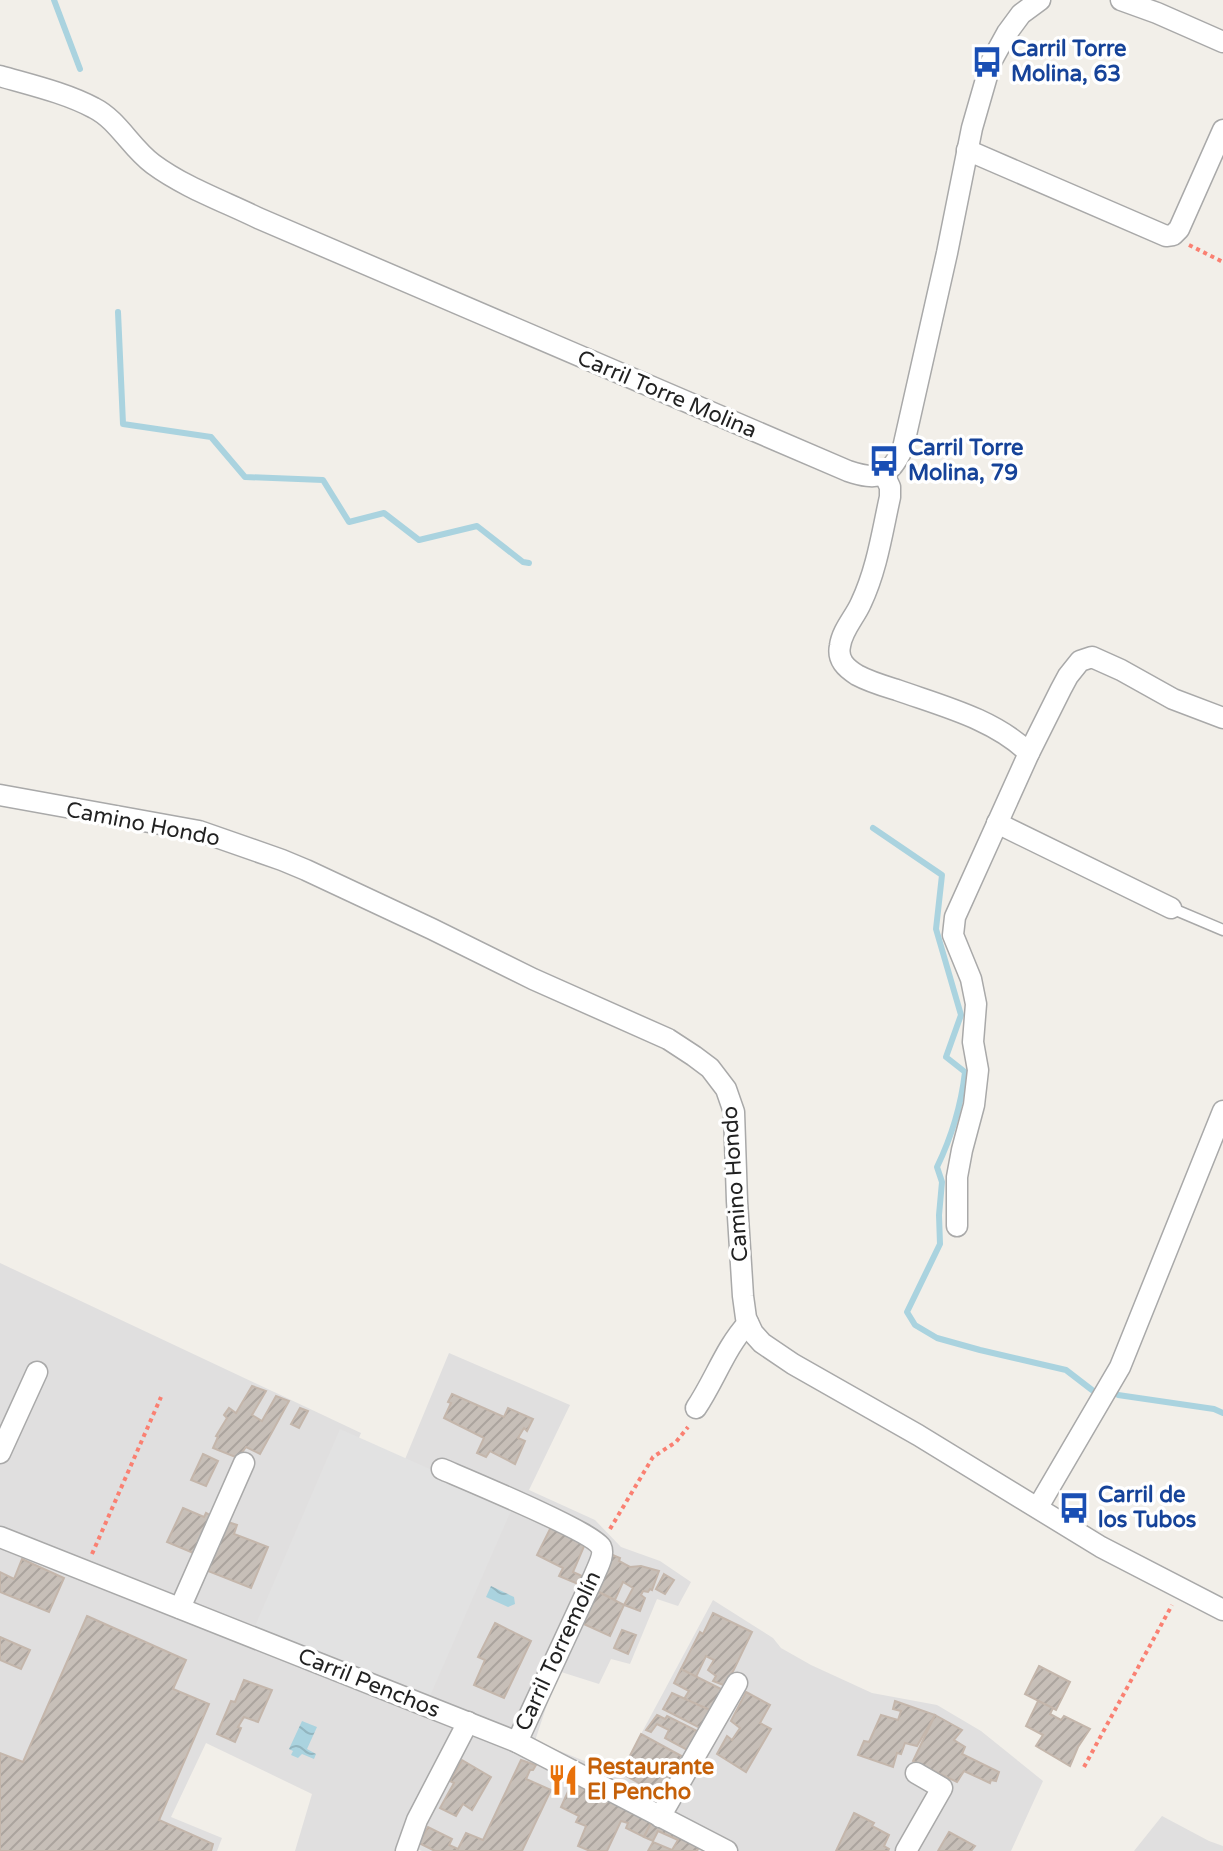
<svg xmlns="http://www.w3.org/2000/svg" width="1223" height="1851" viewBox="0 0 1223 1851" font-family="'Varela Round',sans-serif">
	<style>
		.residential { fill: #e0dfdf }
		.parking { fill: #e2e2e2 }
		.water { fill: url(#water-waves) }
		.lines { fill: none; stroke-linecap: round; stroke-linejoin: round }
		.stream { stroke: #aad3df; stroke-width: 6 }
		.building { fill: url(#building-hatch); stroke: #c4b6ab; stroke-width: 2 }
		.service-casing { stroke: #a9a9a9; stroke-width: 13 }
		.minor-casing { stroke: #a9a9a9; stroke-width: 23 }
		.path { stroke: #fa8072; stroke-width: 4; stroke-dasharray: 4 4; stroke-linecap: butt }
		.service { stroke: #fff; stroke-width: 10 }
		.minor { stroke: #fff; stroke-width: 20 }
		.labels { text-anchor: middle; dominant-baseline: central; stroke-width: 7; stroke-linejoin: round; paint-order: stroke }
		.transit-label { font-size: 22px; font-weight: bold; fill: #164399; stroke: #fff; text-anchor: start }
		.street-label { font-size: 22px; fill: #222; stroke: #fff }
		.food-label { font-size: 22px; font-weight: bold; fill: #c56008; stroke: #fff; text-anchor: start }
	</style>
	<defs>
		<pattern id="water-waves" width="16" height="10" patternUnits="userSpaceOnUse" patternTransform="scale(2)"><rect width="16" height="10" fill="#aad3df"/><path d="M0 5q4-4 8 0t8 0" fill="none" stroke="#92b5bf"/></pattern>
		<pattern id="building-hatch" width="6" height="6" patternUnits="userSpaceOnUse" patternTransform="scale(2)"><rect width="6" height="6" fill="#c7bfb8"/><path d="M-1 1l2-2M0 6l6-6M5 7l2-2" fill="none" stroke="#aba49e"/></pattern>
	</defs>
	<rect width="100%" height="100%" fill="#f2efe9"/>
	<g class="residential">
		<path d="M0,1263L361,1433L277,1629L403,1464L449,1353L570,1405L529,1490L595,1520L621,1547L660,1561L691,1582L678,1606L657,1599L630,1664L611,1659L599,1684L558,1671L535,1741L619,1775L713,1600L773,1638L781,1648L811,1665L872,1693L937,1705L981,1731L1043,1781L1011,1851H422L415,1848L413,1851H295L312,1794L206,1743L171,1817L222,1838L217,1851H0Z"/>
		<path d="M1162,1816L1209,1841L1223,1846V1851H1134Z"/>
	</g>
	<path class="parking" d="M340,1429L513,1506L426,1705L253,1631Z"/>
	<g class="water">
		<path d="M491,1586L514,1597L515,1604L508,1607L486,1597Z"/>
		<path d="M302,1721L317,1727L307,1749L316,1754L314,1759L302,1754L298,1758L291,1755L293,1751L289,1749Z"/>
	</g>
	<g class="lines">
		<g class="stream">
			<path d="M54,0L80,69"/>
			<path d="M118,312L123,424L211,437L245,477L323,480L349,522L384,513L419,540L477,526L523,562L529,563"/>
			<path d="M873,828L942,875L936,929L961,1015L946,1057L965,1072C961,1106 952,1136 937,1167L942,1182L939,1215L940,1244L907,1312L915,1325L937,1338L980,1350L1066,1370L1092,1390"/>
			<path d="M1118,1395L1214,1409L1223,1413"/>
		</g>
	</g>
	<g class="building">
		<path d="M252,1386L266,1391L252,1415L262,1421L276,1396L289,1401L260,1454L246,1447L238,1458L213,1448L218,1437L216,1436L227,1418L224,1415L229,1408L236,1413Z"/>
		<path d="M452,1394L504,1417L508,1408L533,1419L527,1431L524,1428L518,1438L525,1441L515,1464L490,1451L486,1457L477,1453L484,1438L444,1418L451,1403L448,1402Z"/>
		<path d="M300,1408L308,1411L299,1428L291,1424Z"/>
		<path d="M203,1454L218,1461L206,1486L191,1480Z"/>
		<path d="M183,1508L204,1517L206,1513L215,1518L198,1555L167,1542Z"/>
		<path d="M228,1522L237,1525L234,1534L268,1547L251,1588L208,1571Z"/>
		<path d="M551,1527L585,1544L573,1572L582,1576L578,1584L559,1576L563,1568L537,1555Z"/>
		<path d="M608,1553L620,1558L619,1561L630,1567L641,1566L659,1571L652,1590L650,1589L648,1592L643,1591L641,1595L645,1598L640,1611L624,1605L633,1588L623,1582L615,1600L591,1588Z"/>
		<path d="M22,1559L64,1578L49,1612L0,1592V1572L14,1579Z"/>
		<path d="M664,1574L674,1580L665,1594L656,1589Z"/>
		<path d="M591,1588L624,1605L610,1636L577,1621Z"/>
		<path d="M713,1613L752,1632L726,1686L713,1681L716,1676L708,1670L714,1660L706,1656L696,1677L681,1669L700,1632L703,1634Z"/>
		<path d="M87,1616L186,1660L173,1689L209,1704L159,1820L213,1844L211,1851H0V1753L23,1762Z"/>
		<path d="M495,1623L531,1641L504,1698L474,1685L485,1660L478,1657Z"/>
		<path d="M622,1630L636,1635L628,1654L614,1648Z"/>
		<path d="M0,1637L30,1650L21,1669L0,1660Z"/>
		<path d="M1039,1666L1070,1682L1056,1710L1025,1694Z"/>
		<path d="M681,1669L723,1690L712,1711L684,1699L689,1691L674,1683Z"/>
		<path d="M244,1680L272,1690L258,1722L244,1717L238,1727L241,1728L235,1742L217,1734L231,1701L235,1702Z"/>
		<path d="M746,1692L770,1705L760,1723L771,1729L746,1772L717,1754L727,1736L732,1740L740,1728L731,1721Z"/>
		<path d="M672,1693L712,1711L702,1729L663,1709Z"/>
		<path d="M895,1701L935,1715L917,1746L905,1743L901,1754L897,1753L893,1767L858,1755L864,1741L869,1742L881,1715L898,1720L901,1711L893,1709Z"/>
		<path d="M1038,1701L1053,1708L1050,1714L1061,1720L1064,1716L1090,1729L1078,1747L1070,1766L1036,1746L1043,1735L1026,1726Z"/>
		<path d="M657,1715L665,1719L667,1716L699,1732L689,1751L665,1738L669,1730L657,1724L651,1732L646,1730Z"/>
		<path d="M935,1715L962,1730L954,1740L965,1747L962,1754L999,1772L996,1781L991,1780L990,1783L964,1771L957,1782L913,1761Z"/>
		<path d="M641,1734L685,1758L664,1797L621,1773Z"/>
		<path d="M462,1760L491,1777L472,1810L463,1804L456,1816L440,1808L454,1783L450,1781Z"/>
		<path d="M521,1760L536,1765L533,1770H530L526,1779L551,1790L522,1851H435L419,1843L428,1827L452,1839L449,1845L458,1849L466,1833L483,1840Z"/>
		<path d="M575,1776L654,1816L644,1837L626,1828L628,1823L621,1821L607,1851H590L578,1846L586,1826L576,1822L579,1816L561,1807Z"/>
		<path d="M854,1813L874,1823L872,1826L889,1835L884,1846L889,1849L888,1851H836Z"/>
		<path d="M651,1823L700,1845L697,1851H648L653,1842L672,1850L678,1840L658,1831L653,1841L644,1837Z"/>
		<path d="M949,1832L975,1846L971,1851H938Z"/>
	</g>
	<g class="lines">
		<defs>
			<path id="service" d="M1171,908L1223,930"/>
			<g id="minor">
				<path d="M1121,0L1157,13L1223,42"/>
				<path d="M0,76C31,85 66,93 94,108C118,120 131,148 153,164C184,187 223,201 258,218L848,471C878,481 889,478 903,448L947,253L972,128L991,62L1007,33L1021,14L1040,0"/>
				<path d="M967,150L1166,236L1173,235L1179,229L1223,130"/>
				<path d="M884,474L890,487V497C882,533 877,569 861,603C855,617 842,630 840,646C837,660 846,668 857,675C870,682 884,686 897,690C942,706 994,719 1029,753"/>
				<path d="M0,795L199,831L282,860L306,870L432,929L533,979L668,1039L694,1056L710,1068L726,1089L734,1112L737,1201L743,1296L746,1318L753,1333L762,1343L793,1364L918,1435L1101,1547L1223,1610"/>
				<path d="M997,823L1171,908"/>
				<path d="M957,1226V1177L962,1150L974,1105L978,1070L973,1042L976,1004L971,979L953,935L955,917L1029,753L1061,689L1068,676L1080,661L1092,657L1121,670L1173,699L1223,718"/>
				<path d="M696,1408C715,1380 725,1348 748,1323"/>
				<path d="M0,1453L37,1372"/>
				<path d="M442,1469C465,1479 593,1532 601,1547C605,1555 597,1568 594,1576L517,1742"/>
				<path d="M1038,1507L1120,1367L1223,1111"/>
				<path d="M0,1537L517,1742L727,1851"/>
				<path d="M180,1608L244,1463"/>
				<path d="M660,1817L737,1683"/>
				<path d="M406,1851L417,1820L468,1722"/>
				<path d="M906,1851L942,1788L916,1773"/>
			</g>
		</defs>
		<use href="#service" class="service-casing"/>
		<use href="#minor" class="minor-casing"/>
		<g class="path">
			<path d="M1189,245L1223,262"/>
			<path d="M610,1529L653,1457L676,1442L688,1427"/>
			<path d="M92,1554L161,1397"/>
			<path d="M1084,1767L1172,1605"/>
		</g>
		<use href="#service" class="service"/>
		<use href="#minor" class="minor"/>
	</g>
	<defs>
		<symbol id="bus-bare" viewBox="-9 -9 18 18"><path d="M-5-6H5V4H4V6H2V4H-2V6H-4V4H-5ZM-3.5-4V0h7V-4ZM-3.5 1.2v1.5H-2V1.2ZM2 1.2v1.5H3.5V1.2Z" fill="#1a4fb4" stroke="#fff" stroke-width="2.5" paint-order="stroke"/></symbol>
		<symbol id="restaurant-bare" viewBox="-9 -9 18 18"><path d="M-5-6h1v4h1v-4h1v4h1v-4h1v5L-1.5 .5V6h-2V.5L-5-1ZM5-6V6H3V1.5H1.5Q1.5-4 5-6Z" fill="#e8710a" stroke="#fff" stroke-width="2.5" paint-order="stroke"/></symbol>
	</defs>
	<g fill-rule="evenodd">
		<use href="#bus-bare" x="965" y="40" width="44" height="44"/>
		<use href="#bus-bare" x="862" y="439" width="44" height="44"/>
		<use href="#bus-bare" x="1052" y="1486" width="44" height="44"/>
		<use href="#restaurant-bare" x="541" y="1758" width="44" height="44"/>
	</g>
	<g class="labels">
		<g class="transit-label">
			<text x="1011" y="49">Carril Torre<tspan x="1011" dy="25">Molina, 63</tspan></text>
			<text x="908" y="448">Carril Torre<tspan x="908" dy="25">Molina, 79</tspan></text>
			<text x="1098" y="1495">Carril de<tspan x="1098" dy="25">los Tubos</tspan></text>
		</g>
		<g class="street-label">
			<text transform="translate(667 394) rotate(23)">Carril Torre Molina</text>
			<text transform="translate(143 824) rotate(11)">Camino Hondo</text>
			<text transform="translate(735 1184) rotate(-94)">Camino Hondo</text>
			<text transform="translate(558 1651) rotate(-65)">Carril Torremolín</text>
			<text transform="translate(369 1683) rotate(22)">Carril Penchos</text>
		</g>
		<g class="food-label">
			<text x="587" y="1767">Restaurante<tspan x="587" dy="25">El Pencho</tspan></text>
		</g>
	</g>
</svg>
